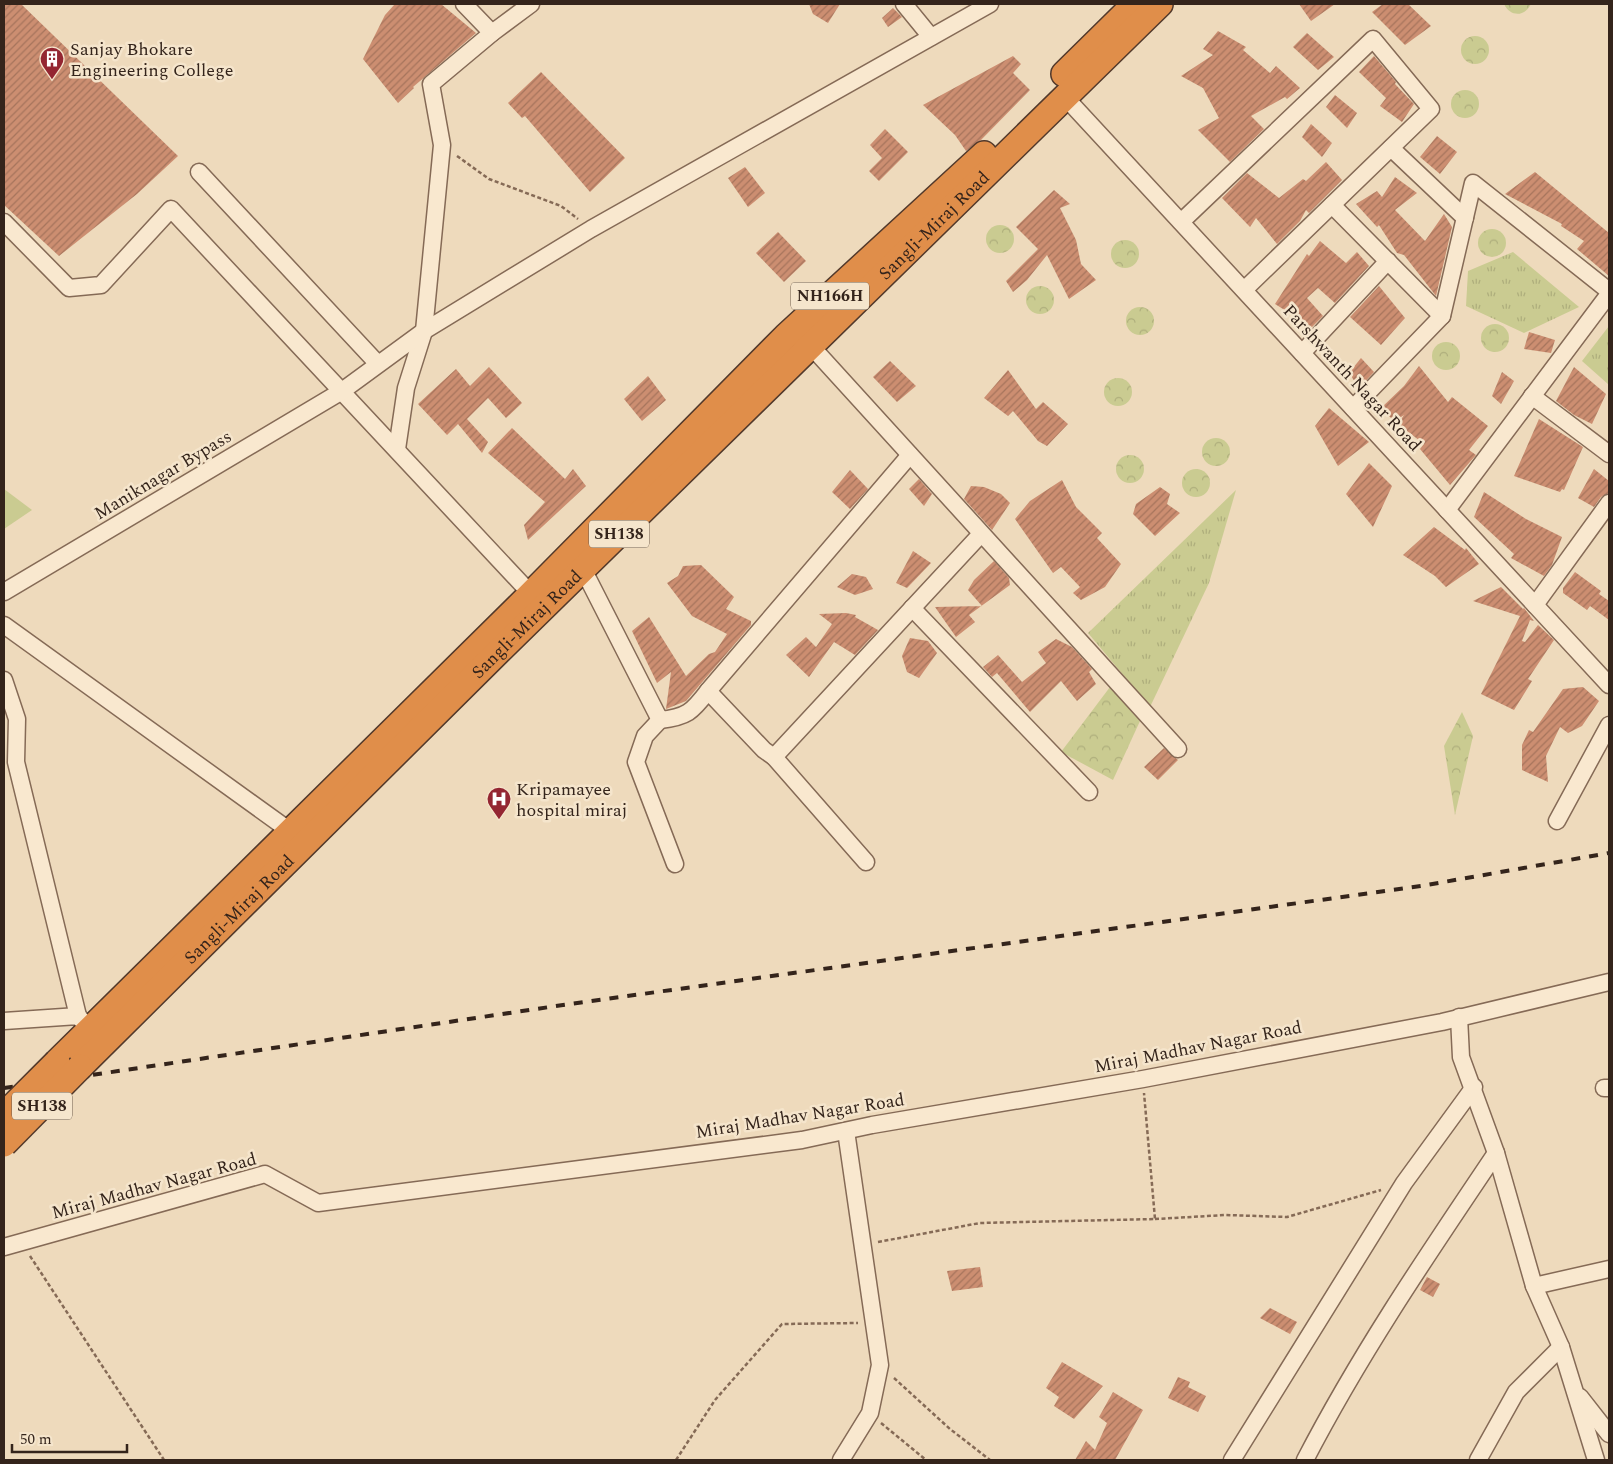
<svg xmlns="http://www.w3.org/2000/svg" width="1613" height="1464" viewBox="0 0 1613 1464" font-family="Spectral,serif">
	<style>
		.grass { fill: url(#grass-tufts) }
		.forest { fill: url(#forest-crowns) }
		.park { fill: #cacb91 }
		.building { fill: url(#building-hatch) }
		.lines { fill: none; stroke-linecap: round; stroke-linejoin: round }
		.minor-casing { stroke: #856a56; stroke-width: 19 }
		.highway-casing { stroke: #52392b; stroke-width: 28 }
		.path { stroke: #856a56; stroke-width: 2.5; stroke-dasharray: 4 2.5; stroke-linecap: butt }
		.minor { stroke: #f9e8cf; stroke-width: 16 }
		.highway { stroke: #e08e4a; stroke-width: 25 }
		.rail { stroke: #34241b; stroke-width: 4; stroke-dasharray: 9 9; stroke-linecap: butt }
		.highway-bridge-casing { stroke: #52392b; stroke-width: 28; stroke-linecap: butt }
		.highway-bridge { stroke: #e08e4a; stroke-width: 25 }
		.labels { text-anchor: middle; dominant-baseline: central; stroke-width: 5; stroke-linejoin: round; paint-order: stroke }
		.shield { fill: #f5e5cc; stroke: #6e5e50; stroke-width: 1 }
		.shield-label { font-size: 16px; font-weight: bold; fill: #34241b }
		.poi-label { font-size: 18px; fill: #34241b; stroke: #f5e5cc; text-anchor: start }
		.street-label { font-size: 18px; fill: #34241b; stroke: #f5e5cc }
	</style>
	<defs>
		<pattern id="grass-tufts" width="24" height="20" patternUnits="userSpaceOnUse" patternTransform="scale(1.25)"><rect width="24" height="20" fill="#cacb91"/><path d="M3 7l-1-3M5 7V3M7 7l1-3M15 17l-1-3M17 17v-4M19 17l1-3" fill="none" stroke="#aeae7c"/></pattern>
		<pattern id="forest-crowns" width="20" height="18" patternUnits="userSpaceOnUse" patternTransform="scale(1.25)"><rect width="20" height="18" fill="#cacb91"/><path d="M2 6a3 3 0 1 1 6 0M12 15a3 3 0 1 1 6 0" fill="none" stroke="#aeae7c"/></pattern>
		<pattern id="building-hatch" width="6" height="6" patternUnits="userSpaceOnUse" patternTransform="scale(1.25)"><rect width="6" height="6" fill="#cc8e71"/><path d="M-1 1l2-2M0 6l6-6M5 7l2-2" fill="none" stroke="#a6745c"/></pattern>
	</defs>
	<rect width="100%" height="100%" fill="#eedabc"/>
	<g class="grass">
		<path d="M1513,252L1579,307L1524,333L1466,306L1468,271Z"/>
		<path d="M1609,326V385L1582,361Z"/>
		<path d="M1236,490L1209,583L1150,707L1088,633Z"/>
	</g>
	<g class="forest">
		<path d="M1504,4H1531C1525,17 1510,17 1504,4Z"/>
		<circle cx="1475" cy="50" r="14"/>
		<circle cx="1465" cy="104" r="14"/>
		<circle cx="1000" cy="239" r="14"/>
		<circle cx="1492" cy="243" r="14"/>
		<circle cx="1125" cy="254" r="14"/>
		<circle cx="1040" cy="300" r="14"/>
		<circle cx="1140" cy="321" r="14"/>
		<circle cx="1495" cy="338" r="14"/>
		<circle cx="1446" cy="356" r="14"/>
		<circle cx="1118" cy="392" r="14"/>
		<circle cx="1216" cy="452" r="14"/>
		<circle cx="1130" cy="469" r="14"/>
		<circle cx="1196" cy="483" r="14"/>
		<path d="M1110,687L1140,721L1113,780L1061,752Z"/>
		<path d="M1462,712L1473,736L1455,815L1444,746Z"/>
	</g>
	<path class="park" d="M4,489L32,510L4,529Z"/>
	<g class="building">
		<path d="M4,4H21L178,156L137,194L59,256L4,205Z"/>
		<path d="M395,4H441L476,33L413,87L414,88L398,103L363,59L385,15Z"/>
		<path d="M809,4H840L828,23L813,14Z"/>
		<path d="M1299,4H1335L1311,21Z"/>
		<path d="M1383,4H1408L1431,26L1405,45L1372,12Z"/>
		<path d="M893,8L902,17L888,27L882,18Z"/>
		<path d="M1218,31L1246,47L1243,50L1270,73L1276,66L1300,88L1287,99L1285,97L1251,116L1264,129L1230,162L1198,130L1219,118L1203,88L1181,76L1213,55L1203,49Z"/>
		<path d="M1307,33L1334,57L1318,70L1293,47Z"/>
		<path d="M1013,56L1021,64L1013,73L1030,90L981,140L966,151L955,135L923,105Z"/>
		<path d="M1374,56L1396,82L1395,84L1414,104L1402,122L1380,106L1386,98L1359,72Z"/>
		<path d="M541,72L625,158L590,192L525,116L522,118L508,103Z"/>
		<path d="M1335,95L1357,113L1347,128L1326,107Z"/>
		<path d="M1311,124L1332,143L1322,157L1302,137Z"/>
		<path d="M885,129L908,152L879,181L869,171L882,158L870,145Z"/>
		<path d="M1437,136L1457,152L1440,174L1420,157Z"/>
		<path d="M1326,162L1342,180L1309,213L1306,210L1300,221L1277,244L1256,218L1250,227L1222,198L1247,173L1279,198L1303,179L1306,181Z"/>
		<path d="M745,167L765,193L748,207L728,178Z"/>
		<path d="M1535,172L1609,233V276L1577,249L1584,241L1561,226L1562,224L1505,194Z"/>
		<path d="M1395,177L1417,193L1395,210L1425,241L1444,214L1452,227L1436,296L1404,255L1397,253L1379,225L1377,227L1356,204L1377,191L1382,197Z"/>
		<path d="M1054,190L1070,204L1060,208L1076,240L1081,264L1096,280L1069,299L1047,255L1027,280L1013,292L1006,281L1038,249L1016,227Z"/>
		<path d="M778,232L806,261L784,282L756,253Z"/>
		<path d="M1320,241L1346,263L1357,252L1369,266L1335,303L1318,288L1307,298L1323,316L1308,331L1291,314L1275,304L1307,254L1309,256Z"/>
		<path d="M1379,286L1405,318L1381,345L1350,317Z"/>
		<path d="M1529,332L1555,340L1551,353L1524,349Z"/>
		<path d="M1361,358L1374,372L1359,388L1349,373Z"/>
		<path d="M890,361L916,386L897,402L873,377Z"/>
		<path d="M1419,366L1448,402L1452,397L1488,426L1469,450L1476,455L1450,485L1420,449L1424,444L1398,424L1404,415L1395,421L1380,409L1404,386Z"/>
		<path d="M489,367L522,403L506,418L488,398L467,419L488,442L482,453L458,424L447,435L418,404L456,369L470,386Z"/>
		<path d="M1574,367L1606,394L1592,424L1574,415L1556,401Z"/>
		<path d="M1008,370L1036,409L1043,402L1068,424L1047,446L1038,441L1013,411L1008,416L984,398Z"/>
		<path d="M1502,372L1514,381L1501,404L1492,396Z"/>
		<path d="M648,376L666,400L642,421L624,399Z"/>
		<path d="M1329,408L1369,442L1338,466L1315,426Z"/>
		<path d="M1539,419L1583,447L1564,490L1562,489L1560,492L1514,476Z"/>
		<path d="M512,428L565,479L573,469L586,486L528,540L524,525L545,502L488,453Z"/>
		<path d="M1369,463L1392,486L1373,527L1346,494Z"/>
		<path d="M1594,469L1609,481V493L1601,497L1594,507L1578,498Z"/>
		<path d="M850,470L868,489L850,509L832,492Z"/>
		<path d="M919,479L932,494L924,506L909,489Z"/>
		<path d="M1062,480L1076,507L1102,533L1097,538L1121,564L1105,587L1081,600L1073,593L1080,587L1061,567L1053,573L1015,519L1030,501Z"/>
		<path d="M971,486L984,487L1001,494L1010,503L992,530L964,499Z"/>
		<path d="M1160,487L1170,494L1167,504L1180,513L1155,536L1133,514L1136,504Z"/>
		<path d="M1484,492L1526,519L1562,537L1552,565L1544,576L1511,558L1514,554L1474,517Z"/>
		<path d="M1434,527L1465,550L1466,548L1479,564L1446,587L1435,576L1403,555Z"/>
		<path d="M913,551L931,563L907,588L896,583Z"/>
		<path d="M994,561L1009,578L1010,585L969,615L975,622L956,637L935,607L982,606L968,590L974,580Z"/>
		<path d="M701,565L734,597L726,609L751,621V625L686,701L666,709L671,672L657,683L632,631L649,617L686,676L709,654L715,652L727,634L692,616L667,583L678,576L683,566Z"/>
		<path d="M1575,572L1601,591L1599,594L1609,601V620L1590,606L1587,610L1563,593V588Z"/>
		<path d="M852,574L866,577L873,589L855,595L837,587Z"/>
		<path d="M1501,587L1523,609L1524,608L1534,621L1530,620L1522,641L1525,642L1538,625L1554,640L1528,679L1532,681L1514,710L1481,694L1520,616L1473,601Z"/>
		<path d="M846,613L856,615L855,617L878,630L855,655L834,642L809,677L786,655L806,637L816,647L832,624L819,614Z"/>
		<path d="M910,638L928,641L937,653L919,678L907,672L902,656Z"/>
		<path d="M1056,639L1072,647L1092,669L1089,672L1096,684L1077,701L1061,681L1030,712L997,673L992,677L983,667L998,655L1022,682L1046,663L1038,652Z"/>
		<path d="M1583,687L1599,701L1582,726L1568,733L1560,727L1546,756L1548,782L1522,770V745L1529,730L1533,732L1563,689Z"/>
		<path d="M1164,748L1178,760L1158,780L1144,767Z"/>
		<path d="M980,1267L983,1287L952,1291L947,1271Z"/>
		<path d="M1427,1277L1440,1284L1433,1297L1420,1290Z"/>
		<path d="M1270,1308L1297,1322L1290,1334L1260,1318Z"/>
		<path d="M1062,1362L1103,1386L1074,1419L1054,1406L1059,1397L1046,1388Z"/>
		<path d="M1178,1377L1190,1382L1188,1387L1206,1396L1198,1412L1168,1398Z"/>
		<path d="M1113,1392L1143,1410L1115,1460H1075L1086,1441L1095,1450L1107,1423L1099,1417Z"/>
	</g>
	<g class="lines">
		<defs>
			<g id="minor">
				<path d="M464,4L492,33"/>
				<path d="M904,4L931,37"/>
				<path d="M1065,97L1609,685"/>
				<path d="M1391,148L1465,218"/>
				<path d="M199,172L378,364"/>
				<path d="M1332,205L1442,316"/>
				<path d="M4,222L69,288L101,285L171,209L531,594"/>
				<path d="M1181,222L1373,39L1431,109L1244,290"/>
				<path d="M811,346L1178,749"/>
				<path d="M1302,353L1388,261"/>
				<path d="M1532,396L1609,454"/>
				<path d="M1353,408L1442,316L1473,183L1609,291"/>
				<path d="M397,449L406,388L424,331L442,145L431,84L492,33L531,4"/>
				<path d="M1447,510L1609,294"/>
				<path d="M583,569L660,720C687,717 692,712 708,691L910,455"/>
				<path d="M4,592L342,391L424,331L591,229L990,4"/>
				<path d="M1535,605L1609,503"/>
				<path d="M912,608L1089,792"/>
				<path d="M4,625L290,831"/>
				<path d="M4,680L17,719L16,762L78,1016"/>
				<path d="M708,691L764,750L774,757L981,534"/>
				<path d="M660,720L645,736L636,762L675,864"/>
				<path d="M774,757L866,862"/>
				<path d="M1557,821L1609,725"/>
				<path d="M1459,1017L1461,1057L1496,1153L1534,1286L1561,1347L1596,1460"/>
				<path d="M4,1021L78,1016L85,1024"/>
				<path d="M1604,1088H1609"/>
				<path d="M4,1247L265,1174L318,1203L802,1140L872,1125L1143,1079L1442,1022L1609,982"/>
				<path d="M1534,1286L1609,1269"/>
				<path d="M1580,1397L1609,1434"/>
				<path d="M841,1460L870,1413L880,1365L846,1131"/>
				<path d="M1232,1460L1404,1183L1474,1087"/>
				<path d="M1305,1460C1361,1352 1428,1254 1496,1153"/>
				<path d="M1478,1460L1516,1392L1561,1347"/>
			</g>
			<g id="highway">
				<path d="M1064,74L1135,4"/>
				<path d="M57,1062L531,594L786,336L984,154"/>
				<path id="s1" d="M80,1067L499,651L1160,4"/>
			</g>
		</defs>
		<use href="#minor" class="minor-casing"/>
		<use href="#highway" class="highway-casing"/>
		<g class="path">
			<path d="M457,156L489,179L561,206L578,219"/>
			<path d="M1155,1219L1226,1215L1287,1217L1381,1190"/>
			<path d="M878,1242L980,1223L1155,1219L1144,1093"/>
			<path d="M30,1256L164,1460"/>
			<path d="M894,1378L950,1429L990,1460"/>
			<path d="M881,1423L926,1460"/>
			<path d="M676,1460L715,1400L782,1324L858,1323"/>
		</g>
		<use href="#minor" class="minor"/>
		<use href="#highway" class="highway"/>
		<path class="rail" d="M4,1088L563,1005L1421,886L1609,853"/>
		<defs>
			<g id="highway-bridge">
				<path d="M4,1115L57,1062"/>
				<path d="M4,1144L80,1067"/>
			</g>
		</defs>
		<use href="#highway-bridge" class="highway-bridge-casing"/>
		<use href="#highway-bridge" class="highway-bridge"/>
	</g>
	<defs>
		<symbol id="building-pin" viewBox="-11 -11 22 30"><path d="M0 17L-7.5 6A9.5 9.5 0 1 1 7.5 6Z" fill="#942632" stroke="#f5e5cc"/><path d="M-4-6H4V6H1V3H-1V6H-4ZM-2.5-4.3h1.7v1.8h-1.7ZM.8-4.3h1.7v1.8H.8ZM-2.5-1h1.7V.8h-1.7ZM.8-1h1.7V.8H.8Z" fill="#fff"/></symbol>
		<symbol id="hospital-pin" viewBox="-11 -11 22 30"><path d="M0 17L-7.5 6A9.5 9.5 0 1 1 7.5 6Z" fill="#942632" stroke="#f5e5cc"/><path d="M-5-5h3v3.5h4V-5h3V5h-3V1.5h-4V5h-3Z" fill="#fff"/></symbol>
	</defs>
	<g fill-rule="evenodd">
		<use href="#building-pin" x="38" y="45" width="28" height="38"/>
		<use href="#hospital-pin" x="485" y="785" width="28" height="38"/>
	</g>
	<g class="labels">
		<g class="shield">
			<rect x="791" y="282.5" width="78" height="27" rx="4"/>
			<rect x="589" y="520.5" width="60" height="27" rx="4"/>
			<rect x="12" y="1092.5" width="60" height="27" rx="4"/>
		</g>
		<g class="shield-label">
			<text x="830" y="296">NH166H</text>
			<text x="619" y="534">SH138</text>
			<text x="42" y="1106">SH138</text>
		</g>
		<g class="poi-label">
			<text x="70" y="49">Sanjay Bhokare<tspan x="70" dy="21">Engineering College</tspan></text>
			<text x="516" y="789">Kripamayee<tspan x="516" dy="21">hospital miraj</tspan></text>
		</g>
		<g class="street-label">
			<text stroke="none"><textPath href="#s1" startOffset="1199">Sangli-Miraj Road</textPath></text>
			<text transform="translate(1352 378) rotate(47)">Parshwanth Nagar Road</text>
			<text transform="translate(163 475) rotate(-31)">Maniknagar Bypass</text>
			<text stroke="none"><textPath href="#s1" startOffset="629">Sangli-Miraj Road</textPath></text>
			<text stroke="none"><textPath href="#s1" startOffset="224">Sangli-Miraj Road</textPath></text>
			<text transform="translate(1198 1047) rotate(-11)">Miraj Madhav Nagar Road</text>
			<text transform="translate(800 1116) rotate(-9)">Miraj Madhav Nagar Road</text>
			<text transform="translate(154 1186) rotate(-15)">Miraj Madhav Nagar Road</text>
		</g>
	</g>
	<rect width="1613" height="1464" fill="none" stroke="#34241b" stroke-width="10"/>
	<path d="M12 1444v8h115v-8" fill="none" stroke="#34241b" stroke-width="2.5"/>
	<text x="20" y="1444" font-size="15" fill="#34241b" stroke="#f5e5cc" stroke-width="4" paint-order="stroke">50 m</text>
</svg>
